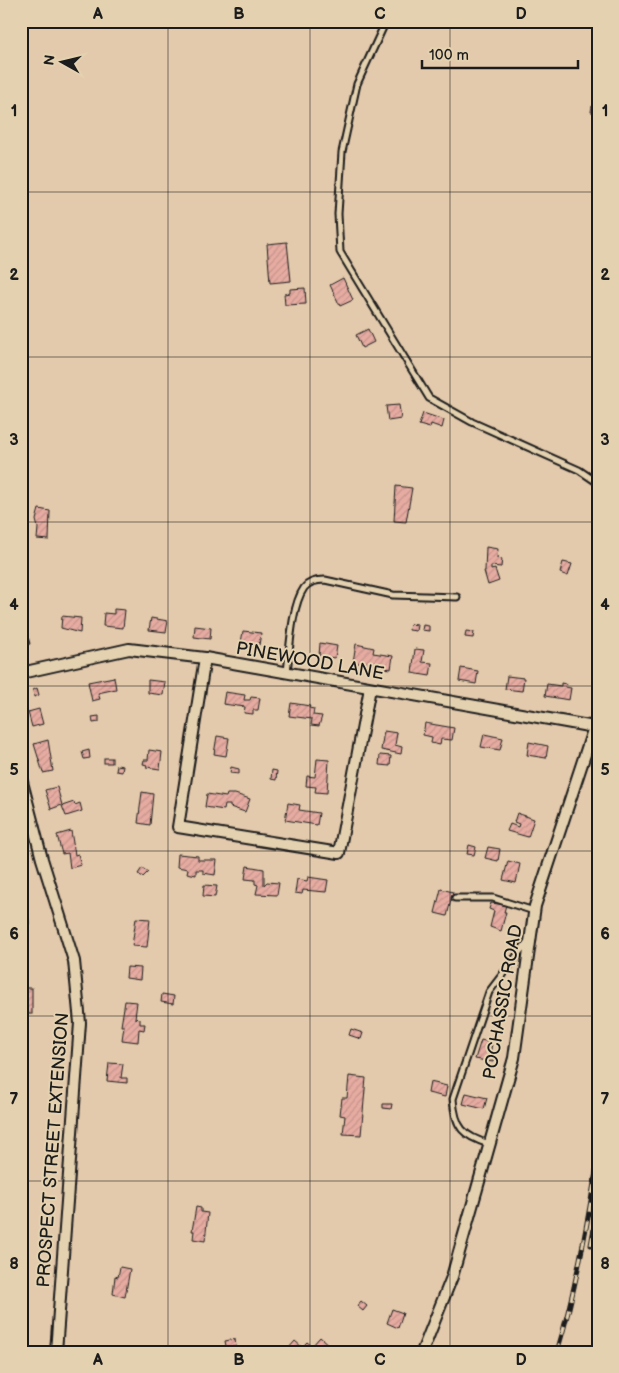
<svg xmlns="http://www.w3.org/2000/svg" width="619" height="1373" viewBox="0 0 619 1373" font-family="'Balsamiq Sans',sans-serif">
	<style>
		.building { fill: url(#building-hatch); stroke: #1c1c1c }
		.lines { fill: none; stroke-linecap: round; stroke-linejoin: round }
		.service-casing { stroke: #1c1c1c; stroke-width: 9 }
		.minor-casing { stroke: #1c1c1c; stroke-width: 14 }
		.service { stroke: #e4d1af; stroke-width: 5 }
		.minor { stroke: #e4d1af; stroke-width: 10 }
		.rail-casing { stroke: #1c1c1c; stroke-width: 5 }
		.rail { stroke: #e4d1af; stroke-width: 3; stroke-dasharray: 9; stroke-linecap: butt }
		.grid { fill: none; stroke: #1c1c1c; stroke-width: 1; stroke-opacity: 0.55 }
		.labels { text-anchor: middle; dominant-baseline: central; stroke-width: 4; stroke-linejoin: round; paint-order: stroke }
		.street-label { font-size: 18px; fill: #1c1c1c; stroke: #e4d1af }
		.neatline { fill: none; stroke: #1c1c1c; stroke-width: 2 }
		.grid-label { font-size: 16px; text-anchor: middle; font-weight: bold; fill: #1c1c1c }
	</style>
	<defs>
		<pattern id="building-hatch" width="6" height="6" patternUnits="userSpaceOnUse" patternTransform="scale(1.25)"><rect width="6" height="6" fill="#e6aca2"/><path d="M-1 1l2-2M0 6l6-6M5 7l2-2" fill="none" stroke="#c5938b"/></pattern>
	</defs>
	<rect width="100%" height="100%" fill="#e4caac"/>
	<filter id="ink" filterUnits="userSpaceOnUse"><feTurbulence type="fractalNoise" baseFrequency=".02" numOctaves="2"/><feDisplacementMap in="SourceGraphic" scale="10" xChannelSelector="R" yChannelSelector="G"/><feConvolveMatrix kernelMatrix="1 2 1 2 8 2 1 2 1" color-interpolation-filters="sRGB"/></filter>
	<g filter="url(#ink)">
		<g class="building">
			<path d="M592,106L598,107V112H591Z"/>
			<path d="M287,242L291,281L270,283L267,244Z"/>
			<path d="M343,278L353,300L340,306L330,285Z"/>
			<path d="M305,288L306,304L285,305L284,294L290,293V289Z"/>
			<path d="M368,329L374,342L362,348L356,335Z"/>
			<path d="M21,380L26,381L24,391H21Z"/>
			<path d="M399,405L401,419L388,421L386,406Z"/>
			<path d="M423,413L444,420L442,428L431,424L430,428L419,425Z"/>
			<path d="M396,486L412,488L406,522L394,521Z"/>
			<path d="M39,509L50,511L49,540L37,539L38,528L36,520Z"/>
			<path d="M486,547L498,549L497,558L502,559L501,567L491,566V570L495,569L499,581L488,585L484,571H485Z"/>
			<path d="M563,562L572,564L568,576L560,573Z"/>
			<path d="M114,609L125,610L123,628L103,626L104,613L114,614Z"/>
			<path d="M62,616L81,618L80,633L61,628Z"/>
			<path d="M151,618L168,621L166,632L149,630Z"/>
			<path d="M26,619L27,626L23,627L24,633L27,632L30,644L21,646V620Z"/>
			<path d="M410,624L417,625L416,631L409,630Z"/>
			<path d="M423,625L429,626V631L422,630Z"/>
			<path d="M195,626L211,628L210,639L194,637Z"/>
			<path d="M243,631L261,633L259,645L241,643Z"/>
			<path d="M466,631L474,632L473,638L465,637Z"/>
			<path d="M320,643L337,646L335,658L319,656Z"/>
			<path d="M356,644L374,648L373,653L393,656L391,669L366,665V662L364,661L363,664L353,662Z"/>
			<path d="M415,649L424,650L422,662L432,663L430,676L412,673Z"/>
			<path d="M461,668L478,671L476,684L459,681Z"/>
			<path d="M507,676L524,678L522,691L505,689Z"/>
			<path d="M114,677L116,689L98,693L100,699L92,701L88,682Z"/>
			<path d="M148,680L165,682L163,695L148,693Z"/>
			<path d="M561,683L566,684L565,687L571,688L569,700L545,696L547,684L561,686Z"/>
			<path d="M37,688L39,695L34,697L33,690Z"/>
			<path d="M225,692L245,695L244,700H250L251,697L260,698L258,710H253V714L244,713L245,707L223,704Z"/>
			<path d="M291,703L310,706L309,708L314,709L313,715L322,716L319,726L311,725L312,719L289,716Z"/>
			<path d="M39,709L43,724L32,727L28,712Z"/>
			<path d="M99,716V722L93,723L92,717Z"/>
			<path d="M425,723L454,728L452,740L441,739L440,745L431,743L432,737L423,735Z"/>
			<path d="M384,731L397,733L395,745L402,747L401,754L381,750Z"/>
			<path d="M484,734L503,738L500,750L481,747Z"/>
			<path d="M217,736L229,738L226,756L214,754Z"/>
			<path d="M48,740L53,771L43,773L34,744Z"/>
			<path d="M529,742L548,746L546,758L527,755Z"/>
			<path d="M89,750L90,758L84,759L82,752Z"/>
			<path d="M149,750L162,752L160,769L146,767L147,765L143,764L144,760H148Z"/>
			<path d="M380,755L391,756L390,766L379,765Z"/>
			<rect x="104" y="758" width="8" height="5"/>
			<path d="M317,759L329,760L327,793L315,792L316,787L306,786L307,776L315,777Z"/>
			<path d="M117,765L123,766L122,772L116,771Z"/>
			<path d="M231,767L239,769V774L230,773Z"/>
			<path d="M272,770L277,771L276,780L271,779Z"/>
			<path d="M57,787L62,805L51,809L45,790Z"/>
			<path d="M142,792L153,794L150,825L138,823Z"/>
			<path d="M207,794L226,797L227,794H235L250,799L245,812L230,807V805H225L224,810L205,807Z"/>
			<path d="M74,802L75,805L80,803L82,811L66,816L62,806Z"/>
			<path d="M288,803L300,805L299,810L319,813L317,825L285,820Z"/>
			<path d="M517,813L534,819L528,837L507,831L510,824L518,827L519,824L514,822Z"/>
			<path d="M71,831L75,855L78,854L81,865L70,868L68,853L62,854L57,835Z"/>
			<path d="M469,845L476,847L474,855L467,854Z"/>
			<path d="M488,847L500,849L498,861L485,858Z"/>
			<path d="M178,854L198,856V860H217L215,875L203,873V870H196V875L187,873L188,869L177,867Z"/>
			<path d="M508,861L520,864L516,883L503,880Z"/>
			<path d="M247,866L264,869V885L267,882L279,883L277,895L256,894L258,885L255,884V880L245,879Z"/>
			<path d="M142,868L148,872L143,877L138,874Z"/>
			<path d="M308,877L328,880L326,892L303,890L302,894L295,893L297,879L307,881Z"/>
			<path d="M204,885L217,886L215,897L203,896Z"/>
			<path d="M441,889L453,892L447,916L435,913Z"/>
			<path d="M491,903L506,905L504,912H506L501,931L490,927L494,911L489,909Z"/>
			<path d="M28,912L29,924L21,925V913Z"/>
			<path d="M136,918L150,919L147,947L132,946Z"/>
			<path d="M127,967L141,968L140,980L126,978Z"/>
			<rect x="21" y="988" width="11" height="26"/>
			<path d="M162,994L174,996L173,1004L161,1002Z"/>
			<path d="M125,1001L137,1002L135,1018L140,1019V1024H145L144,1030L139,1029L138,1042L122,1040L124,1026H121Z"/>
			<path d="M351,1029L363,1033L361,1039L349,1035Z"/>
			<path d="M481,1040L492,1043L490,1055L494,1056L493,1062L475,1059Z"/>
			<path d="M109,1063L123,1064L121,1078H127V1083L107,1081Z"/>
			<path d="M349,1076L366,1078L361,1135L343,1134L345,1116L340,1115L342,1098H347Z"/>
			<path d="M430,1082L447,1086L445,1097L428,1093Z"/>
			<path d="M466,1093L487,1098L484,1109L463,1104Z"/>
			<path d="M383,1104H392L391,1109L383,1108Z"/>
			<path d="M196,1207L201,1208V1212L208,1213L205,1241L193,1239L194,1231H192Z"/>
			<path d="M120,1267L130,1269L125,1297L113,1294L115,1276L118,1277Z"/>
			<path d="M361,1301L367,1306L363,1311L357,1306Z"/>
			<path d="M392,1309L403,1313L398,1328L387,1323Z"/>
			<path d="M320,1337L330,1346L326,1350L327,1352H291L288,1349L295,1341L302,1347L307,1342L312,1346Z"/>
			<path d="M235,1339L236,1347L226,1346L225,1341Z"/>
		</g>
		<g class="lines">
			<defs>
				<g id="service">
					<path d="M386,21L357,84L342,152L338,214L340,252L429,398L472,422L579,470L598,483"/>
					<path d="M287,672C290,649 291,607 304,588C309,581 317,580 325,580L393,595L457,597"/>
					<path d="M455,898H493L534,911"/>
					<path d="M489,1144C463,1136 455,1128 453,1099L489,992L528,941"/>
				</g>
				<g id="minor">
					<path d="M205,658L178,827L339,853L370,688"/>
					<path d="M21,673L129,649L205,658L594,727"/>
					<path d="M21,778L42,859L74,961L80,1023L56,1352"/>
					<path d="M422,1352L452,1277L514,1058L535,906L598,715"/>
				</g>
			</defs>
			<use href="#service" class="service-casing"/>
			<use href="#minor" class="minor-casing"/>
			<use href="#service" class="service"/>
			<use href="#minor" class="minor"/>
			<defs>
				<g id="rail">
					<path d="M591,1245L598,1207"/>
					<path d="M557,1352C576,1289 587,1225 598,1160"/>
				</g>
			</defs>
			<use href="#rail" class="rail-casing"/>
			<use href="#rail" class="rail"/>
		</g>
	</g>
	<path class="grid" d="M168,21V1352M310,21V1352M450,21V1352M21,192H598M21,357H598M21,522H598M21,686H598M21,851H598M21,1016H598M21,1181H598"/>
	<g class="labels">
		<g class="street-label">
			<text transform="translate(310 661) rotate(10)">PINEWOOD LANE</text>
			<text transform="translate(503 1002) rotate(-80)">POCHASSIC ROAD</text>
			<text transform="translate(53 1150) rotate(-86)">PROSPECT STREET EXTENSION</text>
		</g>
	</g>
	<rect width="619" height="1373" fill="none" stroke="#e4d1af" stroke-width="55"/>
	<g transform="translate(62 62) rotate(278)" stroke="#e4d1af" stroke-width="4" paint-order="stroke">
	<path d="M0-4L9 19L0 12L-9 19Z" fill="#1c1c1c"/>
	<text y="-8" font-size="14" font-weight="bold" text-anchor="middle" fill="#1c1c1c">N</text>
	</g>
	<path d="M422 60v8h156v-8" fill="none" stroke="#1c1c1c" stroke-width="2.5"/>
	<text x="429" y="60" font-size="15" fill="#1c1c1c" stroke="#e4d1af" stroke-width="4" paint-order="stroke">100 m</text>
	<rect x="28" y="28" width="564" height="1318" class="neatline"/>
	<g class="grid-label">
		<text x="98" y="19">A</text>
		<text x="239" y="19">B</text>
		<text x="380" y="19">C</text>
		<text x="521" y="19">D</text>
		<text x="14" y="116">1</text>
		<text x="605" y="116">1</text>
		<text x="14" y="280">2</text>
		<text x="605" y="280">2</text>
		<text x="14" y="445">3</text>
		<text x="605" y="445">3</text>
		<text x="14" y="610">4</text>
		<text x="605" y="610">4</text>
		<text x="14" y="775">5</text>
		<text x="605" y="775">5</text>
		<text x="14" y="939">6</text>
		<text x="605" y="939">6</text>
		<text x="14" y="1104">7</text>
		<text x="605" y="1104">7</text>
		<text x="14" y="1269">8</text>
		<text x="605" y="1269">8</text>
		<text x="98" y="1365">A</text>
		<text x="239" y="1365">B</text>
		<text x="380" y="1365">C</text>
		<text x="521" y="1365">D</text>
	</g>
</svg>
